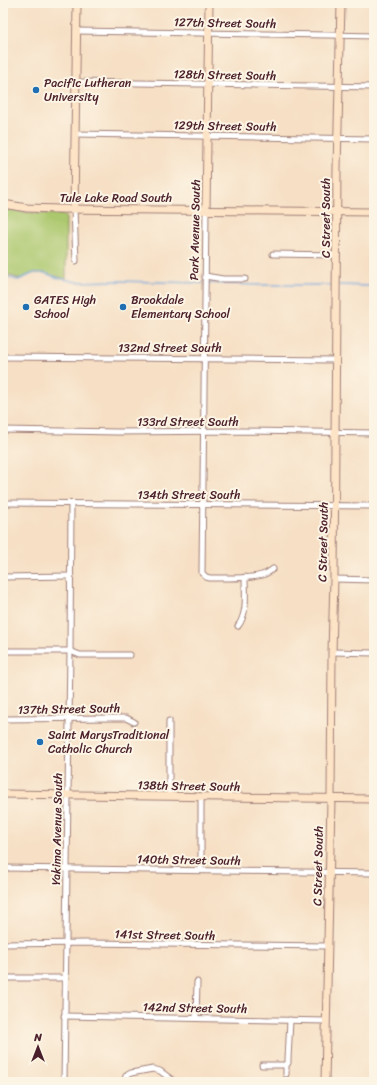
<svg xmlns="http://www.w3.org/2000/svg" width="377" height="1085" viewBox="0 0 377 1085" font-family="Sriracha,sans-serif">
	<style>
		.green { fill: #acc86e; stroke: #7b744c }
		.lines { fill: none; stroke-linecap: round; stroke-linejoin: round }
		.stream { stroke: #6da3da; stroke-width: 1.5 }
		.street-casing { stroke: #a07f78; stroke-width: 7 }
		.secondary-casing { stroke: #a07f78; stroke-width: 9 }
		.street { stroke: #fff; stroke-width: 5 }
		.secondary { stroke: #fee4c6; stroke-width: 7 }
		.poi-dot { fill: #1f6fb2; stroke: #fcf5e5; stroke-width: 1.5 }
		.labels { text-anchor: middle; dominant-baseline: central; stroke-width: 4; stroke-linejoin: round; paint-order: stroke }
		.street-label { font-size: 12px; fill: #4a1f2b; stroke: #fcf5e5 }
		.poi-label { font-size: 12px; fill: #4a1f2b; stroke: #fcf5e5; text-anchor: start }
	</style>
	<rect width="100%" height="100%" fill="#fcf5e5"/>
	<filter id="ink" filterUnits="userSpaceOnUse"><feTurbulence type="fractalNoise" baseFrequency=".025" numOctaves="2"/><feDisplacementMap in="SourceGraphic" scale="8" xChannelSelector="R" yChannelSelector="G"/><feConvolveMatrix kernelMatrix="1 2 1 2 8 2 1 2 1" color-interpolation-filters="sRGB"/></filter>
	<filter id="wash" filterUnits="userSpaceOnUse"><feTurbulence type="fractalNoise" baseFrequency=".012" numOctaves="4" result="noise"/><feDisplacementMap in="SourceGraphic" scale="16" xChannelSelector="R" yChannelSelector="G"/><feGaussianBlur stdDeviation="0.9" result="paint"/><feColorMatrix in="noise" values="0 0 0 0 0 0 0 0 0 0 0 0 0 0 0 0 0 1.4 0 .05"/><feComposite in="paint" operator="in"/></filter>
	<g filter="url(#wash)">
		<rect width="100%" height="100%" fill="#f6dfc4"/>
		<path class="green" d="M3,209L23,212L66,215V279L45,273H34L20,279L3,273Z"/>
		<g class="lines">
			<g class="stream">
				<path d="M3,276L18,280L34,273H45L58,278L77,282L115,281L203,283"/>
				<path d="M207,283L258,285H333"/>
				<path d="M339,285L369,286L374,289"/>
			</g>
		</g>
	</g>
	<g filter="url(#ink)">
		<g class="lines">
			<defs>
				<g id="street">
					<path d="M76,31L329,35L374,36"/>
					<path d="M76,82L374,87"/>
					<path d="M75,134L374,139"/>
					<path d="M74,209L76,261"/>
					<path d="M206,210L202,573L206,577L210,578C224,578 249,579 262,575C266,574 269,572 273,569"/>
					<path d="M273,254L337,255"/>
					<path d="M205,276L223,279H245"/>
					<path d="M3,357L336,360"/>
					<path d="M3,430L118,432L241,431L374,433"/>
					<path d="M3,503L374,506"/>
					<path d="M3,577L71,576"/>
					<path d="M334,579L374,580"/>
					<path d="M238,626C248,613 245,593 245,577"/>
					<path d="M3,651H70L80,655H130"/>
					<path d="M332,652L374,653"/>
					<path d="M3,719L112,718H126L134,722"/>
					<path d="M169,796V721"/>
					<path d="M201,797V870"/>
					<path d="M3,868L374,873"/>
					<path d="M3,944L87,943L328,946"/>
					<path d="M3,978H66"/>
					<path d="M64,1016L326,1021"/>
					<path d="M196,1018L197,982"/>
					<path d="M262,1065H286"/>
					<path d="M286,1074V1065L288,1063V1059L290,1020"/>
					<path d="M64,1082L70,651L71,504"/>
					<path d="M124,1082L126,1076L131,1073L153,1069L160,1071L175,1082"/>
				</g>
				<g id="secondary">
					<path d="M3,204L27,208L59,209L374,212"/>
					<path d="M74,209L77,3"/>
					<path d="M206,210L209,3"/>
					<path d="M3,794L374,799"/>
					<path d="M325,1082L331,799L332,652L334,579L337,168L341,3"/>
				</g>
			</defs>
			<use href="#street" class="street-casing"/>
			<use href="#secondary" class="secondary-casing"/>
			<use href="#street" class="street"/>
			<use href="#secondary" class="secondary"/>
		</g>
	</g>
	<g class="poi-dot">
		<circle cx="36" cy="90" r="4"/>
		<circle cx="26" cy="307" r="4"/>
		<circle cx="123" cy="307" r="4"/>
		<circle cx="40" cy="742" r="4"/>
	</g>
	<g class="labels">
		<g class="street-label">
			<text transform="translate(225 23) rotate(1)">127th Street South</text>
			<text transform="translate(225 75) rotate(1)">128th Street South</text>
			<text transform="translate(225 126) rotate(1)">129th Street South</text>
			<text x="116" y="198">Tule Lake Road South</text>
			<text transform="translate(326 218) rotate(-90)">C Street South</text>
			<text transform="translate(195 230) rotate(-89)">Park Avenue South</text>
			<text x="170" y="348">132nd Street South</text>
			<text x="188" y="422">133rd Street South</text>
			<text x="189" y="495">134th Street South</text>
			<text transform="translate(323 542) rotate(-89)">C Street South</text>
			<text transform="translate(69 709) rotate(-1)">137th Street South</text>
			<text transform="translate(189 786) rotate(1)">138th Street South</text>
			<text transform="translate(57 829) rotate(-89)">Yakima Avenue South</text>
			<text transform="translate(189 860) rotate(1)">140th Street South</text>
			<text transform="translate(318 866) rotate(-89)">C Street South</text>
			<text transform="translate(165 935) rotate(1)">141st Street South</text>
			<text transform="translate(195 1008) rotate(1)">142nd Street South</text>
		</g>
		<g class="poi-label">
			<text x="44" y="83">Pacific Lutheran<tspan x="44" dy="14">University</tspan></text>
			<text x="34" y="300">GATES High<tspan x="34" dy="14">School</tspan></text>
			<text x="131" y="300">Brookdale<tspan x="131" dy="14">Elementary School</tspan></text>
			<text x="48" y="735">Saint MarysTraditional<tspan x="48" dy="14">Catholic Church</tspan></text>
		</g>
	</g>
	<rect width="377" height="1085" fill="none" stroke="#fcf5e5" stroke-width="16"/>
	<g transform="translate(38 1047)" stroke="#fcf5e5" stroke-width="3" paint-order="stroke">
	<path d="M0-3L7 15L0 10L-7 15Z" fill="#4a1f2b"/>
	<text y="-6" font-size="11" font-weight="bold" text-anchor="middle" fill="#4a1f2b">N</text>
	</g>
</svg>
